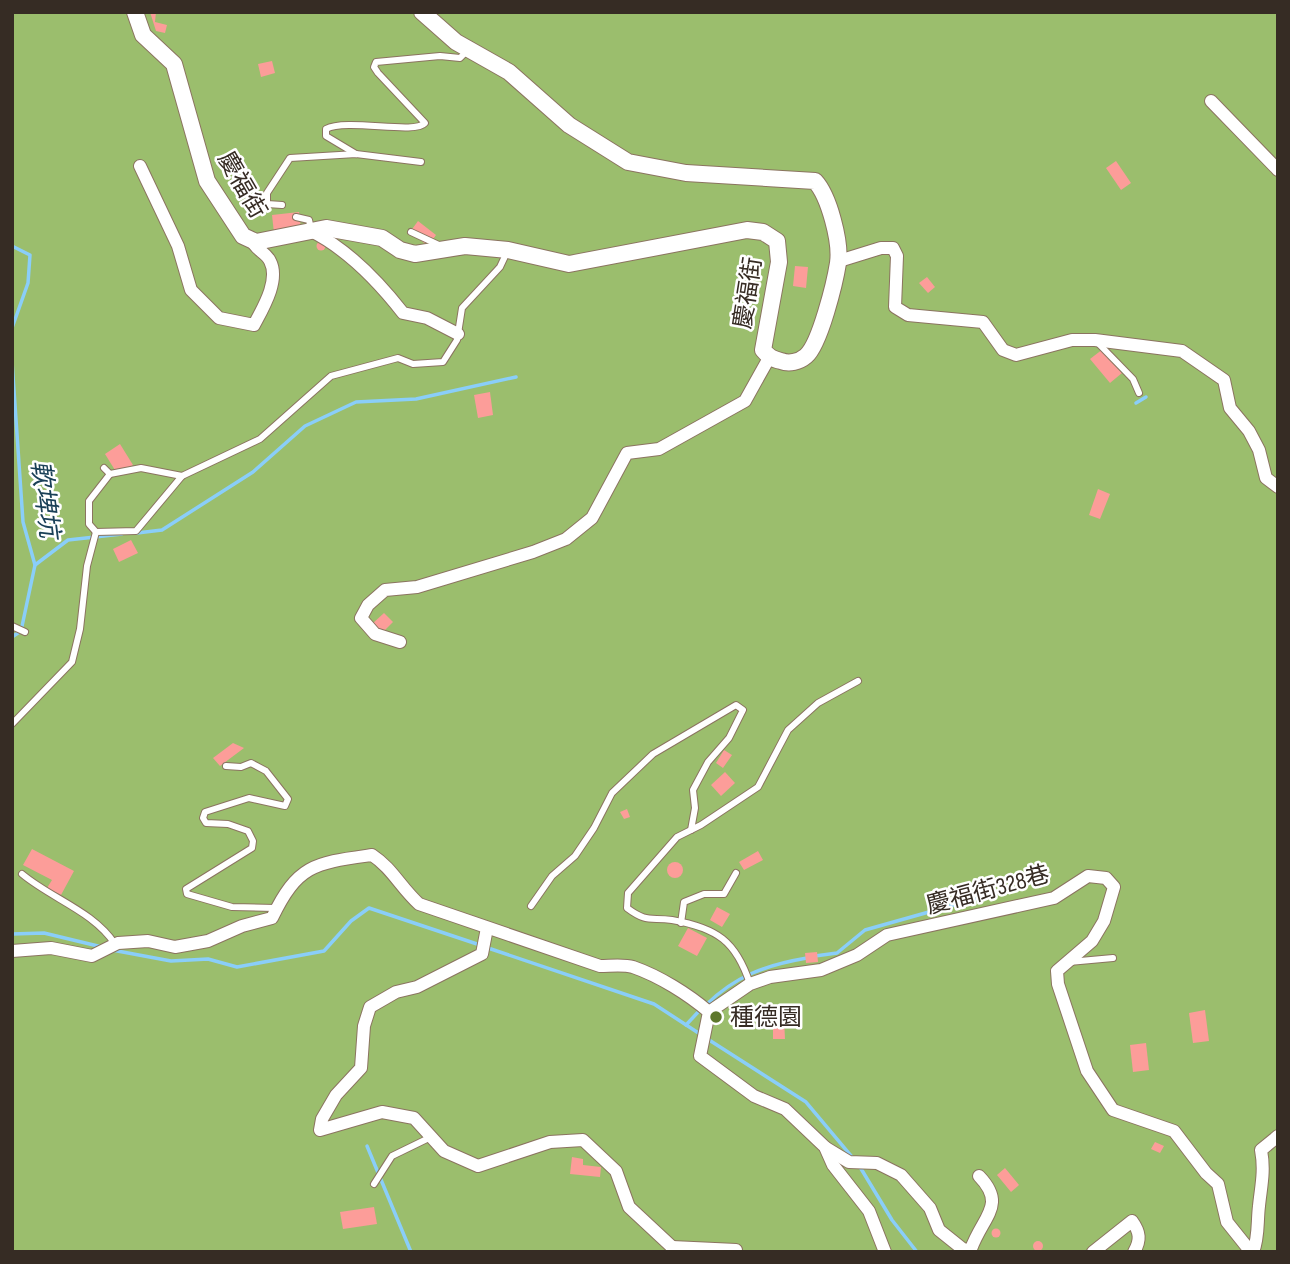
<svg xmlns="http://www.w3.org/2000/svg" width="1290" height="1264" viewBox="0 0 1290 1264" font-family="'Sofia Sans Condensed','Noto Sans TC',sans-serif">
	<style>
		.forest { fill: #9bbe6d }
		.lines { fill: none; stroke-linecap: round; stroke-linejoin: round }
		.stream { stroke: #8acef9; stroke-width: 3.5 }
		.building { fill: #fc9d99 }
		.service-casing { stroke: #8b7460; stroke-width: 8 }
		.minor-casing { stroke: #8b7460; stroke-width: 14 }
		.tertiary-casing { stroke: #8b7460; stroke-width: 18 }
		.service { stroke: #fff; stroke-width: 6 }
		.minor { stroke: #fff; stroke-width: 12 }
		.tertiary { stroke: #fff; stroke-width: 16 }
		.poi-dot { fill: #5e782c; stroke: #fff; stroke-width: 2.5 }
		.labels { text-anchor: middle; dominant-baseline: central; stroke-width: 5; stroke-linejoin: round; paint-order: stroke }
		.street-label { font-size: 24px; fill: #362c24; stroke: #fff }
		.poi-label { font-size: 24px; fill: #362c24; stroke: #fff; text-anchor: start }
		.water-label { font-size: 26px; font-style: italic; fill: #1a4057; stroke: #fff }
	</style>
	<rect width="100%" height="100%" fill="#ffefe2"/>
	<rect class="forest" x="12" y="12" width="1266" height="1240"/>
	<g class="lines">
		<g class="stream">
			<path d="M12,246L30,255L28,283L12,328"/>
			<path d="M12,361L23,522L35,565L21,631L12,637"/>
			<path d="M1136,403L1146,397"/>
			<path d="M137,533L162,530L253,472L305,426L356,402L416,399L516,377"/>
			<path d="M35,565L68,540L122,534"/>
			<path d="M12,934L44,933L102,947"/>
			<path d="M488,948L654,1004L700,1034"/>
			<path d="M112,950L171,961L208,959L237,967L324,951L351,921L369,908L480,945"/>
			<path d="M815,956L837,953L865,930L975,899"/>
			<path d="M706,1005C735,976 766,965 807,958"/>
			<path d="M686,1025L700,1010"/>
			<path d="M706,1038L806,1102L853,1158"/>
			<path d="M367,1146L411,1252"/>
			<path d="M860,1167L892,1220L917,1252"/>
		</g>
	</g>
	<g class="building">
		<path d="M150,12H156L155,22L167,25L165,33L156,31Z"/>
		<path d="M272,61L275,73L261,77L258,64Z"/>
		<path d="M1116,161L1131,183L1121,190L1106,168Z"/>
		<path d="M299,212L301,229L274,233L272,215Z"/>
		<path d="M418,221L436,235L428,246L410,232Z"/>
		<circle cx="321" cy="246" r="4.5"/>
		<path d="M795,266L808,267L806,288L793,286Z"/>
		<path d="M927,277L935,287L928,293L919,283Z"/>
		<path d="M1103,349L1122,373L1110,383L1090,359Z"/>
		<path d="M490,392L493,415L478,418L474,395Z"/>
		<path d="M120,444L133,465L118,475L105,454Z"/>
		<path d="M1098,489L1110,494L1100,519L1089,515Z"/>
		<path d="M131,540L138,553L119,562L113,549Z"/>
		<path d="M384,613L393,622L381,634L372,624Z"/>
		<path d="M233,743L244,748L220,766L213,758Z"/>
		<path d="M724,750L732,755L723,768L716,763Z"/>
		<path d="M725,772L735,783L721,796L711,785Z"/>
		<path d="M627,809L630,817L624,819L620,812Z"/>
		<path d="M32,849L74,871L61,895L47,888L52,880L23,865Z"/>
		<path d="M758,851L763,860L744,870L739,862Z"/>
		<circle cx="675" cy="870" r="8"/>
		<path d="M717,907L730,914L722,927L710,920Z"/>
		<path d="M688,928L707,938L697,956L678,946Z"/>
		<path d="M817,952L818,962L806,963L805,953Z"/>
		<path d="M1205,1010L1209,1041L1193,1043L1189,1013Z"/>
		<path d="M784,1019L785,1039H773V1020Z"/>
		<path d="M1146,1043L1149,1070L1133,1072L1130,1045Z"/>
		<path d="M1155,1142L1164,1146L1160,1153L1151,1149Z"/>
		<path d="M572,1157L583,1159V1165L601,1167L600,1177L570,1174Z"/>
		<path d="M1005,1168L1019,1185L1011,1192L997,1175Z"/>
		<path d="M374,1207L377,1224L343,1229L340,1212Z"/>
		<circle cx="996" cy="1233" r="4.5"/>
		<circle cx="1038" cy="1246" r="5"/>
	</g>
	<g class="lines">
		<defs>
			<g id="service">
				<path d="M356,154L326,136V129C347,118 415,135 425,123L378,73L374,67L376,62L440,56L460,58L467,51"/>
				<path d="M282,205L267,204V193L290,158L356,154L421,162"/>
				<path d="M296,217L309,220L311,229"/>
				<path d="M411,232L441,246"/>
				<path d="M1096,341L1133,379L1139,393"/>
				<path d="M110,474L141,468L182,476"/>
				<path d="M96,532L89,524V501L110,474L104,468"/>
				<path d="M12,626L25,632"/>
				<path d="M12,724L72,662L80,629L87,566L96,532L136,531L182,476L260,439L331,376L398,358L413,364L443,362L457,340L462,308L500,267L507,252"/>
				<path d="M226,766L241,767L251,763L266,771L288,799L285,806L249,798L205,812L203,818L206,823L228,824L248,831L253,841L252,848L186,889L187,894L232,907L275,908"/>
				<path d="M22,874C52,899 93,911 115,944"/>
				<path d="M531,906L552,876L575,856L594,828L612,793L653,754L736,705L743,710L729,738L708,762L693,790L695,808L691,830"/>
				<path d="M681,923L684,902L704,894H724L736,873"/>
				<path d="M1069,962L1113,958"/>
				<path d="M750,984C736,941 717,928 672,920C650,917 647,923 627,908L628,893L677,837L701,825L758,787L788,730L818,703L858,681"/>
				<path d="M374,1184L392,1156L431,1137"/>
			</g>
			<g id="minor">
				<path d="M1211,101L1278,170"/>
				<path d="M140,166L178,246L191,290L219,318L254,325C263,308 280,280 270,261C266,252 255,250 252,240"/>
				<path d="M311,231C347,249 378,281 403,313L427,318L458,334"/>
				<path d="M839,261L881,248H893L897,256L895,307L908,315L983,322L1003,350L1016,355L1072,340H1095L1182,351L1224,380L1230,408L1249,431L1259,450L1266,478L1278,487"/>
				<path d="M400,642L375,634L361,618L368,605L385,590L417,587L533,552L566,539L592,518L627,453L659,449L745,401L769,358"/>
				<path d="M487,928L482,954L417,987L396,992L370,1007L364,1026L361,1068L336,1095L322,1119L320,1130L382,1112L414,1118L444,1151L478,1166L550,1142L583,1140L616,1171L629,1207L672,1247V1252"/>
				<path d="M12,951L51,948L92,956L118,943L148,941L175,947L208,941L242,926L272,918C298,864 315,863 372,855C392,868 401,888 419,904L600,966C610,966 623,964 633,967C659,976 688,994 709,1012L700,1056L754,1096L785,1109L825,1147L833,1165L869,1211L885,1252"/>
				<path d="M709,1012L750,984L770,977L821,970L857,955L887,935L1054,898L1088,876L1106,878L1114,887L1104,921L1092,941L1057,971L1058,984L1087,1071L1113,1110L1174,1131L1206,1173L1218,1184L1227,1222L1251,1252"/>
				<path d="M826,1148L849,1162L877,1163L901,1175L930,1208L939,1230L964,1250L971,1249C983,1216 1007,1205 979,1176"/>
				<path d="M672,1247L736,1250"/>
				<path d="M1093,1252L1132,1221C1140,1232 1141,1240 1134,1252"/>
				<path d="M1253,1252C1259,1237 1257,1222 1259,1206C1261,1186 1265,1171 1261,1150L1278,1136"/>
			</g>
			<path id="tertiary" d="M135,12L143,35L174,64L207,181L243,236L256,242L326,228L382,238L400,250L415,254L465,246L508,250L569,264L747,230L763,232L777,241L779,262L763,350C769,357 772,359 781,361C789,364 799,362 806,356C820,344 835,282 838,263C841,242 829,196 815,181L686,173L628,162L569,125L509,72L456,42L422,12"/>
		</defs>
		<use href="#service" class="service-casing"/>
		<use href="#minor" class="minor-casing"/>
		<use href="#tertiary" class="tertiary-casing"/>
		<use href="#service" class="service"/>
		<use href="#minor" class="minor"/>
		<use href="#tertiary" class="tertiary"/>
	</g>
	<circle class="poi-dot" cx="716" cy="1017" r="7"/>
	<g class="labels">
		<g class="street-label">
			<text transform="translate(242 185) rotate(60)">慶福街</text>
			<text transform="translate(748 293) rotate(-81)">慶福街</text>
			<text transform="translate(988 890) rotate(-15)">慶福街328巷</text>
		</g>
		<g class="poi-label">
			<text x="730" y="1017">種德園</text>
		</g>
		<g class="water-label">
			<text transform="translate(44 499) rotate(83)">軟埤坑</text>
		</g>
	</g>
	<rect width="1290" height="1264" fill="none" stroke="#362c24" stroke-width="28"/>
</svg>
